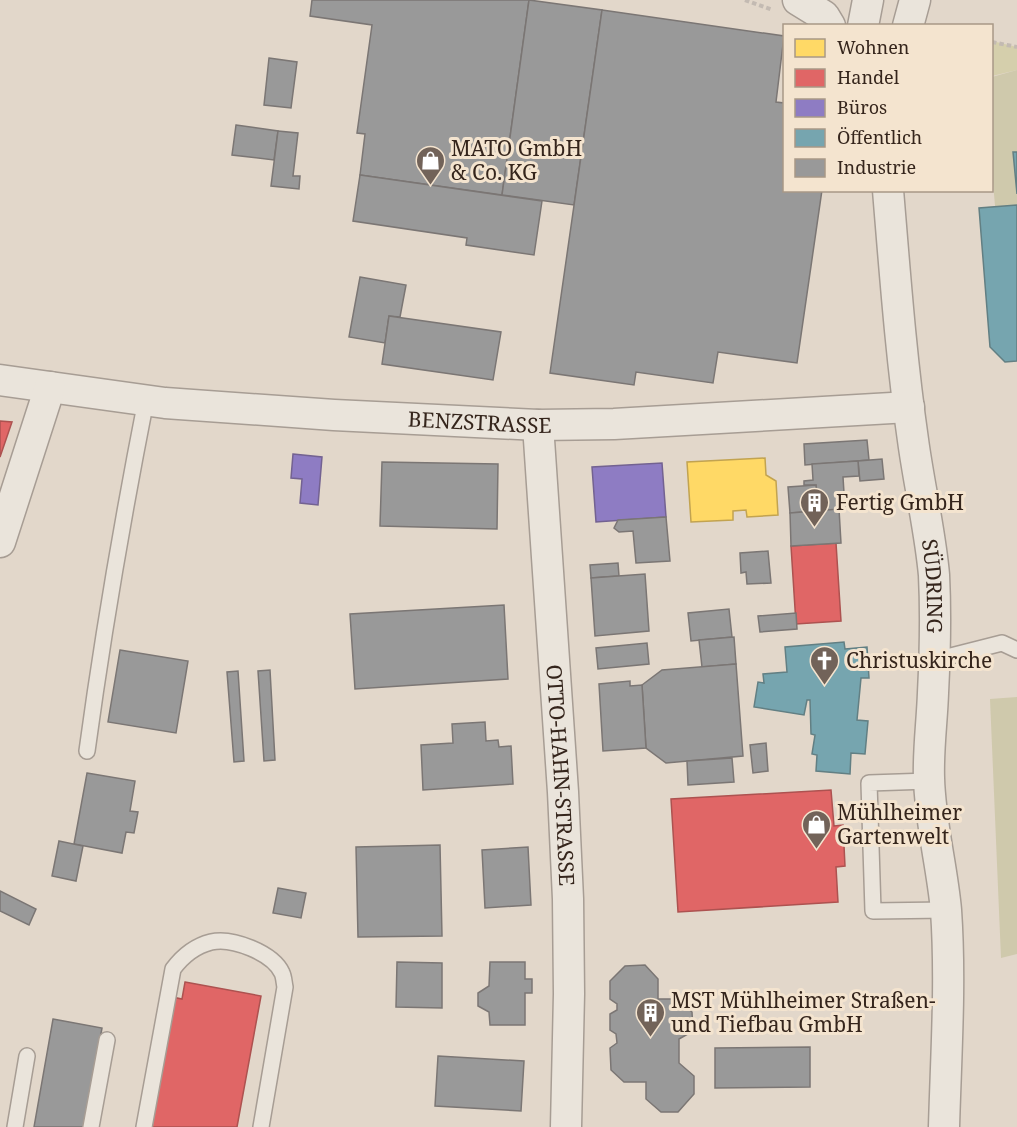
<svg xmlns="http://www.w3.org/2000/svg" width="1017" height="1127" viewBox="0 0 1017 1127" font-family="'Noto Serif',serif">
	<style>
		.green { fill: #d5cfac }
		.cemetery { fill: #cfc9ac }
		.homes { fill: #ffd966; stroke: #c2a350; stroke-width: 1.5 }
		.shops { fill: #e06666; stroke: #ad5250; stroke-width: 1.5 }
		.offices { fill: #8e7cc3; stroke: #736291; stroke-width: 1.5 }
		.public { fill: #76a5af; stroke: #627f83; stroke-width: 1.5 }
		.industry { fill: #999; stroke: #7b7674; stroke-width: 1.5 }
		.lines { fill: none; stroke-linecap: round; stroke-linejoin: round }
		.service-casing { stroke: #a79d94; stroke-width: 18 }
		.minor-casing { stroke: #a79d94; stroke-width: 33 }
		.path { stroke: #c3bab2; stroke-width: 4; stroke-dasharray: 4.5 3; stroke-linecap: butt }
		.service { stroke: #eae4db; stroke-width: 15 }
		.minor { stroke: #eae4db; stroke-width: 30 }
		.labels { text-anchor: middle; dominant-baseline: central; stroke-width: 6; stroke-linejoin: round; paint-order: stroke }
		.poi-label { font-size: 21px; fill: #35251c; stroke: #f4e4cf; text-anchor: start }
		.street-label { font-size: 21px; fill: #35251c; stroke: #f4e4cf }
	</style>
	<rect width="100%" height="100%" fill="#e2d7ca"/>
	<path class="green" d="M992,41L1017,47V70L992,76Z"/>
	<g class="cemetery">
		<path d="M1017,70V361L1005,362L990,347L979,208L995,206L992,170V77Z"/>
		<path d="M1017,697V954L1001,958L990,699Z"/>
	</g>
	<path class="homes" d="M765,458L766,475L776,481L778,515L747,517L746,510L733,511V520L691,522L687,462Z"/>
	<g class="shops">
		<path d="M0,421L12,422L0,457Z"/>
		<path d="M836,543L841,621L796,624L791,546Z"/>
		<path d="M831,790L834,826L843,825L845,866L836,867L838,902L678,912L671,799Z"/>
		<path d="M185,982L261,996L237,1127H149L172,997L182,999Z"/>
	</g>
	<g class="offices">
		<path d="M293,454L322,457L318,505L300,503L302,479L291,478Z"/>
		<path d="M662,463L666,517L596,522L592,467Z"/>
	</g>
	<g class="public">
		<path d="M1013,152H1017V194Z"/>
		<path d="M1017,205V361L1005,362L990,347L979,208Z"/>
		<path d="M844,642L845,649L867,647L869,678H861L857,720L868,721L865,754L851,753L850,774L816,771L817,755L812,754L815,735L811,734L810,700H807L804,715L754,707L758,682L764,683L763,674L787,672L785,647Z"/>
	</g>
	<g class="industry">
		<path d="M312,0H529L502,195L360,175L365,134L357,133L372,25L310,16Z"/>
		<path d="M529,0L602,10L574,205L502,195Z"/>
		<path d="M602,10L784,36L776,102L784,103V190H822L797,363L718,352L713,383L636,372L634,385L550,373Z"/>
		<path d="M269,58L297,62L291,108L264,105Z"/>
		<path d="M236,125L278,131L274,160L232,155Z"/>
		<path d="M278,131L298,133L293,176H300L299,189L271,186Z"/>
		<path d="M360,175L542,201L534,255L466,245L467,238L353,221Z"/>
		<path d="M360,277L406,285L400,317L389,316L385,343L349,337Z"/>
		<path d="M389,316L501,332L493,380L382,364Z"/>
		<path d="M867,440L869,460L805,465L804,444Z"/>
		<path d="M882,459L884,479L860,481L858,461Z"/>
		<path d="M858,461L859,476L843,477L845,509L818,511L816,485H804V481L813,480L812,464Z"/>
		<path d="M382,462L498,464L497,529L380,526Z"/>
		<path d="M816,485L818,511L790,513L788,487Z"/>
		<path d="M839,509L841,543L791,546L790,513Z"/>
		<path d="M666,517L670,561L636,563L633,531L619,532L614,528L618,520Z"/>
		<path d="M768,551L771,583L747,584L746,572L741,573L740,553Z"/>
		<path d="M618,563L619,576L591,578L590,565Z"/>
		<path d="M645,574L649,631L595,636L591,578Z"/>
		<path d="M504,605L508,679L355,689L350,614Z"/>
		<path d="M729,609L732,637L691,641L688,613Z"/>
		<path d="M796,613L797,629L760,632L758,616Z"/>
		<path d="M734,637L736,664L702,667L699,640Z"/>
		<path d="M647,643L649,664L598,669L596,648Z"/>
		<path d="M120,650L188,661L176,733L108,722Z"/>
		<path d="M736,664L743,756L666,763L646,748L642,685L662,670Z"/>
		<path d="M270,670L275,760L264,761L258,671Z"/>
		<path d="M238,671L244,761L234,762L227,672Z"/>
		<path d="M630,681V686L642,685L646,748L603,751L599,684Z"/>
		<path d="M485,722L486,741L498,740L499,747L511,746L513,784L423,790L421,745L453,743L452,724Z"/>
		<path d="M766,743L768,771L753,773L750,745Z"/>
		<path d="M732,758L734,782L688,785L687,761Z"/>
		<path d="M87,773L135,781L130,811L138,812L134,833L126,832L122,853L74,844Z"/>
		<path d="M59,841L83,846L76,881L52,876Z"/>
		<path d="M440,845L442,936L358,937L356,847Z"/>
		<path d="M528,847L531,905L485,908L482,850Z"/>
		<path d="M278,888L306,893L301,918L273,913Z"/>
		<path d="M0,891L36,909L29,925L0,911Z"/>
		<path d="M397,962L442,963V1008L396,1007Z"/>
		<path d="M490,962H525V979H532V993H525V1025H490L489,1012L478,1006V993L489,986Z"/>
		<path d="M645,965L658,979V999H676L692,1012L693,1031L679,1039V1063L694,1076V1094L678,1112H661L646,1099V1082H624L611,1070L610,1048L617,1043L616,1034L610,1030V1014L617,1010V1004L610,999V981L625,966Z"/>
		<path d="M53,1019L102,1028L84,1127H34Z"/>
		<path d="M810,1047V1087L715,1088V1048Z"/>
		<path d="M438,1056L524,1061L521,1111L435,1106Z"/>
	</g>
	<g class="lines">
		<defs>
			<g id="service">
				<path d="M935,660L1002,643L1017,650"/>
				<path d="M87,751C103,633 123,517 146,400"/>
				<path d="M929,781L869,783L873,911L946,910"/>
				<path d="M15,1127L27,1056"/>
				<path d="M91,1127L107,1040"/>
				<path d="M144,1127L173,969C182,957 195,946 211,942C232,937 273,953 282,973C284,977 284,983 285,987L261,1127"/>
			</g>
			<g id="minor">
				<path d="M798,0L824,16L830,26"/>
				<path d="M863,26L868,0"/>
				<path d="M908,26L915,0"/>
				<path id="s1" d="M888,190C895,274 901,357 913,440C919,485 930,530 934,575C936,615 935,654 933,693C932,722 928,750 929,778C930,822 942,866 946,910C951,982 946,1055 944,1127"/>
				<path id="s2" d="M0,380L165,403L334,415L538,425L614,424L909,407"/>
				<path id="s3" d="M538,425L563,792L568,899L569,994L566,1127"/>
				<path d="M0,542L50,387"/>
			</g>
		</defs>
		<use href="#service" class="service-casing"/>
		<use href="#minor" class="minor-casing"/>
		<g class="path">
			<path d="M745,0L773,10"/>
			<path d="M992,42L1017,47"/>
		</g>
		<use href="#service" class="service"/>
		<use href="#minor" class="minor"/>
	</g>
	<defs>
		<symbol id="shop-pin" viewBox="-11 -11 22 30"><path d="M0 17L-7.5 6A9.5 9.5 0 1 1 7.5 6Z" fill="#726359" stroke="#f4e4cf"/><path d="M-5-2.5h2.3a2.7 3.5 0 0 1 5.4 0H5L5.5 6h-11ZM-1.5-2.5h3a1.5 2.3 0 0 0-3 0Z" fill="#fff"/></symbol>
		<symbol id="building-pin" viewBox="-11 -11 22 30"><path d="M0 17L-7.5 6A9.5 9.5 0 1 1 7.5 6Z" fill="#726359" stroke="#f4e4cf"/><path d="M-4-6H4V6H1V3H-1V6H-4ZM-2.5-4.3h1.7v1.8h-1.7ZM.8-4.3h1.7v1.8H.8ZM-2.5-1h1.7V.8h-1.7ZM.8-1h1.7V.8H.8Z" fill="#fff"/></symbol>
		<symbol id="church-pin" viewBox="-11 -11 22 30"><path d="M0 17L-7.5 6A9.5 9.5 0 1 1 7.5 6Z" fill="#726359" stroke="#f4e4cf"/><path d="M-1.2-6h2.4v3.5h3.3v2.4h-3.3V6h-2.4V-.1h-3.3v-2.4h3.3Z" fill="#fff"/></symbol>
	</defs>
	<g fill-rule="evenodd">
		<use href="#shop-pin" x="414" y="144" width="33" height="45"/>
		<use href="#building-pin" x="798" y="486" width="33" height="45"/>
		<use href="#church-pin" x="808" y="644" width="33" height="45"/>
		<use href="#shop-pin" x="800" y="808" width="33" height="45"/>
		<use href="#building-pin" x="634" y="996" width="33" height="45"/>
	</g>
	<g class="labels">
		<g class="poi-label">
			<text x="451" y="148">MATO GmbH<tspan x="451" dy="24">&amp; Co. KG</tspan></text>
			<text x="836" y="502">Fertig GmbH</text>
			<text x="846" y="660">Christuskirche</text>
			<text x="837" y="812">Mühlheimer<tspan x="837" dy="24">Gartenwelt</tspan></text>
			<text x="671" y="1000">MST Mühlheimer Straßen-<tspan x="671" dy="24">und Tiefbau GmbH</tspan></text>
		</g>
		<g class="street-label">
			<text stroke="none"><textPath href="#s2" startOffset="482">BENZSTRASSE</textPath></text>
			<text stroke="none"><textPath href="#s1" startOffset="399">SÜDRING</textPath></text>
			<text stroke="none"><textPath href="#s3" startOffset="351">OTTO-HAHN-STRASSE</textPath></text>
		</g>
	</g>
	<rect x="783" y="24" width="210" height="168" fill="#f4e4cf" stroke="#a89887" stroke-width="1.5"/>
	<rect x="795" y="39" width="30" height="18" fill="#ffd966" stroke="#a89887" stroke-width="1.5"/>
	<text x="837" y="54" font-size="18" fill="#35251c">Wohnen</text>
	<rect x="795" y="69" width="30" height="18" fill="#e06666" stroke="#a89887" stroke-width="1.5"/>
	<text x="837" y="84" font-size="18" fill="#35251c">Handel</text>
	<rect x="795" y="99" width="30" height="18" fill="#8e7cc3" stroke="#a89887" stroke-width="1.5"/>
	<text x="837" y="114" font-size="18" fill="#35251c">Büros</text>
	<rect x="795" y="129" width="30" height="18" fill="#76a5af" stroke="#a89887" stroke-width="1.5"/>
	<text x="837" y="144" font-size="18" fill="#35251c">Öffentlich</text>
	<rect x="795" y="159" width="30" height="18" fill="#999999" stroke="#a89887" stroke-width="1.5"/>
	<text x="837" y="174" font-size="18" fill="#35251c">Industrie</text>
</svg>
